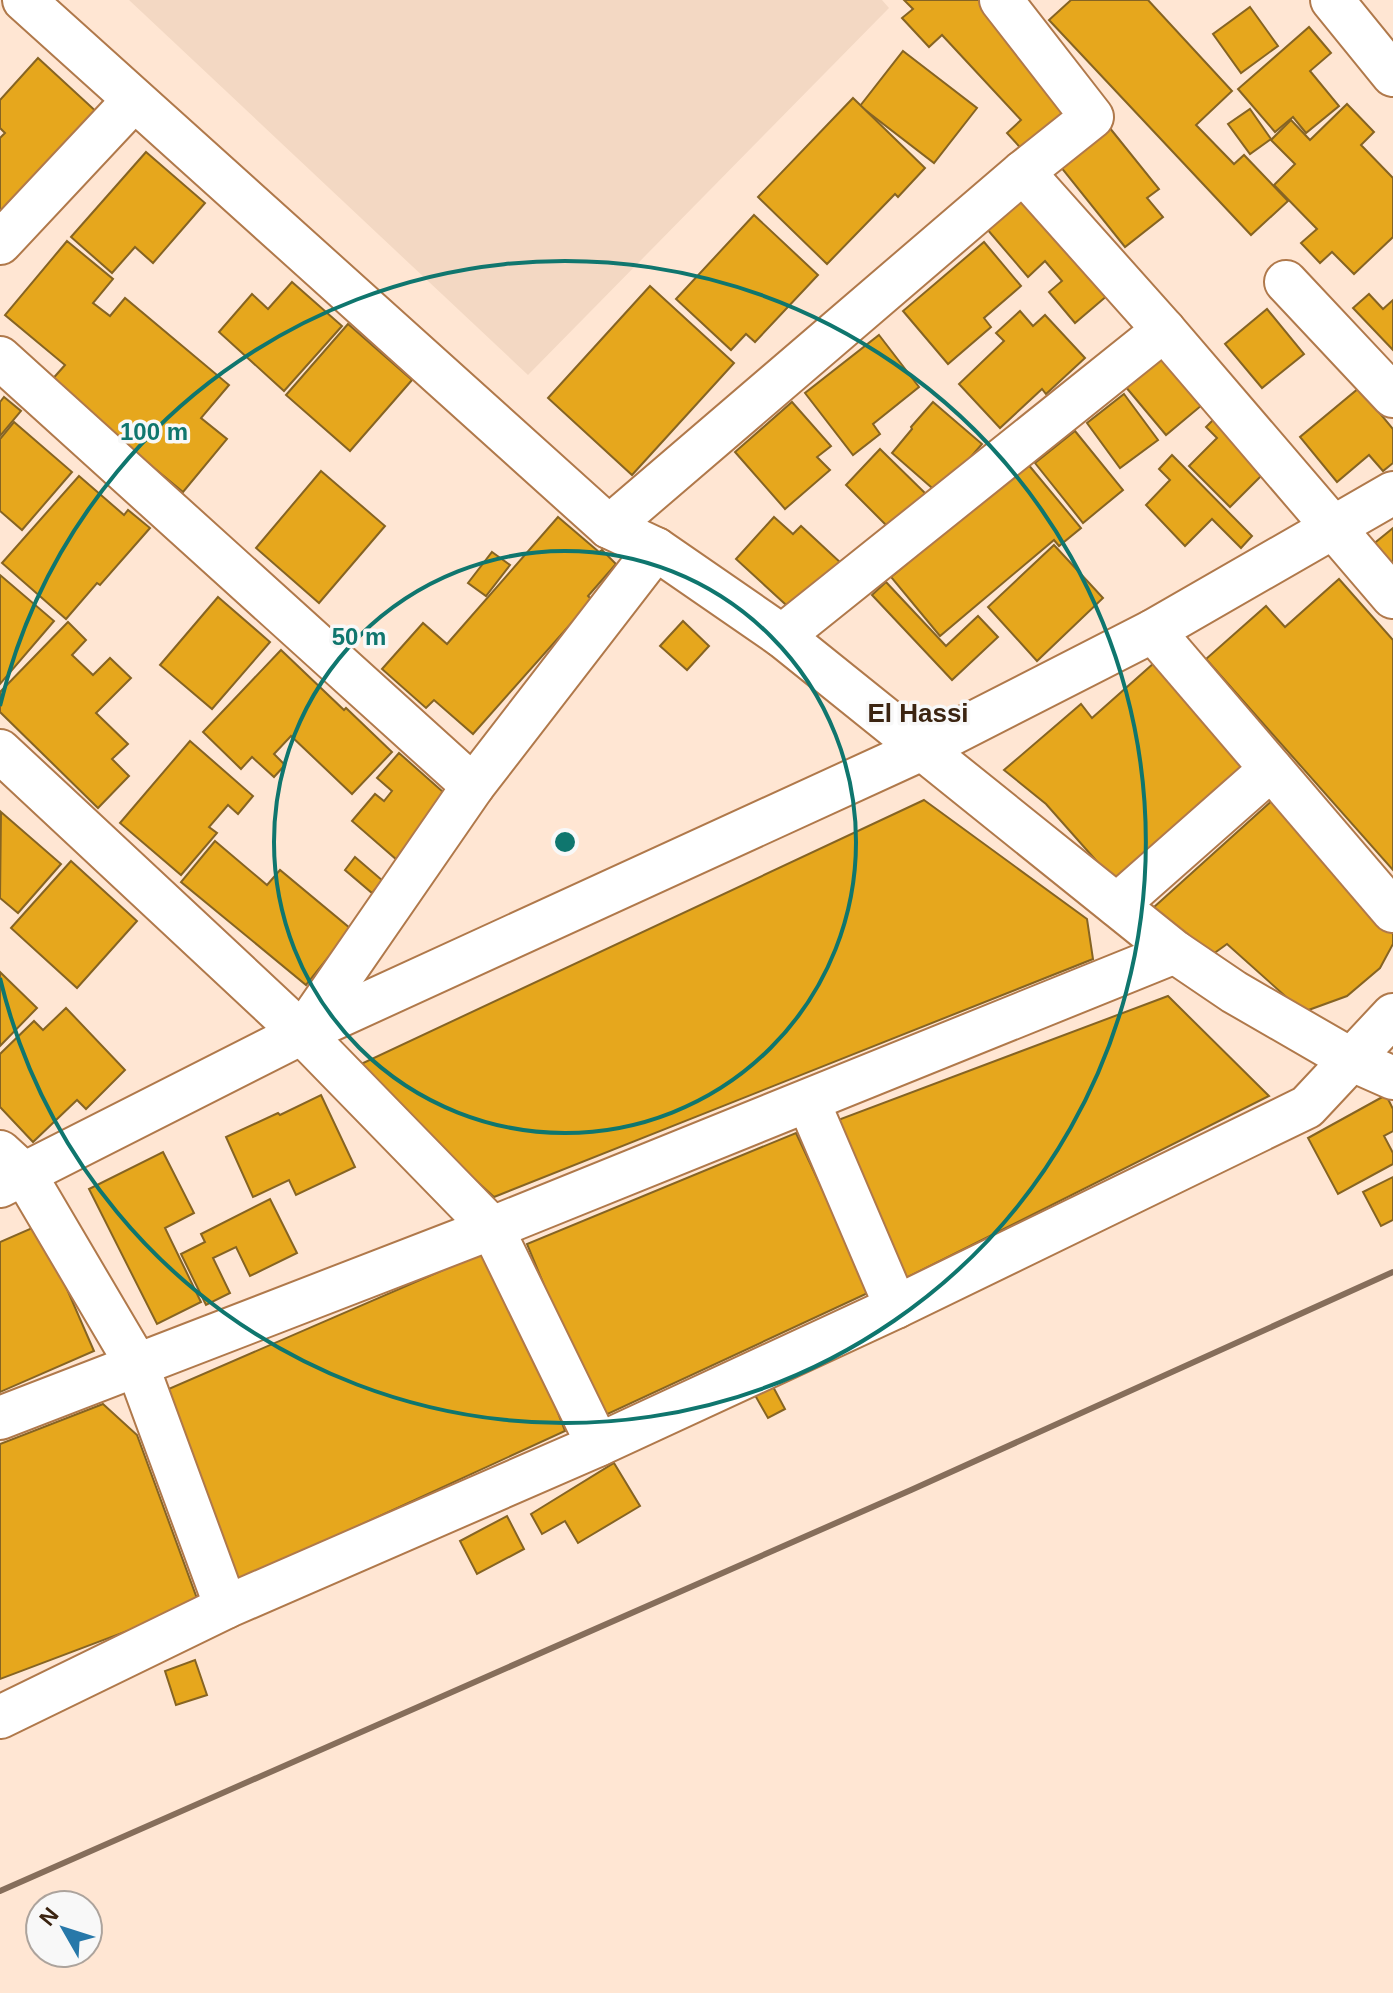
<svg xmlns="http://www.w3.org/2000/svg" width="1393" height="1993" viewBox="0 0 1393 1993" font-family="Arial,sans-serif">
	<style>
		.built { fill: #f3d8c3 }
		.building { fill: #e6a71d; stroke: #866423; stroke-width: 2 }
		.lines { fill: none; stroke-linecap: round; stroke-linejoin: round }
		.minor-casing { stroke: #b0794b; stroke-width: 46 }
		.minor { stroke: #fff; stroke-width: 42 }
		.rail { stroke: #866e5b; stroke-width: 6 }
		.ring { fill: none; stroke: #0f766e; stroke-width: 4 }
		.labels { text-anchor: middle; dominant-baseline: central; stroke-width: 7; stroke-linejoin: round; paint-order: stroke }
		.quarter-label { font-size: 26px; font-weight: bold; fill: #3b2411; stroke: #f8f8f8 }
		.centre { fill: #0f766e; stroke: #f8f8f8; stroke-width: 4 }
		.ring-label { font-size: 24px; text-anchor: middle; font-weight: bold; fill: #0f766e; stroke: #f8f8f8; stroke-width: 7; stroke-linejoin: round; paint-order: stroke }
	</style>
	<rect width="100%" height="100%" fill="#ffe6d3"/>
	<path class="built" d="M129,0H882L889,8L528,375Z"/>
	<g class="building">
		<path d="M904,0H995L1077,109L1027,155L1007,133L1021,120L942,35L929,47L902,18L913,9Z"/>
		<path d="M1071,0H1148L1232,91L1196,125L1234,164L1244,155L1288,201L1251,235L1049,20Z"/>
		<path d="M1250,7L1278,46L1241,73L1213,34Z"/>
		<path d="M1309,27L1331,53L1310,71L1339,106L1306,133L1293,117L1275,132L1238,89Z"/>
		<path d="M903,51L977,108L934,163L860,106Z"/>
		<path d="M38,58L100,115L0,231V138L5,133L0,128V100Z"/>
		<path d="M853,98L925,168L898,197L895,194L827,264L758,197Z"/>
		<path d="M1347,104L1374,132L1361,145L1393,178V237L1354,274L1332,252L1320,263L1301,243L1317,229L1274,185L1295,164L1271,140L1291,120L1310,140Z"/>
		<path d="M1250,109L1271,139L1250,154L1228,124Z"/>
		<path d="M1109,127L1159,189L1147,198L1163,217L1125,247L1060,166Z"/>
		<path d="M146,152L205,203L153,263L135,247L112,273L71,237Z"/>
		<path d="M1031,191L1115,289L1075,323L1049,292L1062,281L1045,261L1028,277L987,229Z"/>
		<path d="M754,215L818,275L755,342L746,334L731,350L676,299Z"/>
		<path d="M67,241L113,279L93,303L110,316L125,298L229,385L201,418L227,439L183,492L50,382L65,365L5,315Z"/>
		<path d="M984,242L1021,286L984,318L991,327L948,364L903,311Z"/>
		<path d="M292,282L342,326L284,391L219,332L252,294L268,309Z"/>
		<path d="M650,286L734,363L632,475L548,398Z"/>
		<path d="M1369,294L1383,309L1393,300V350L1353,308Z"/>
		<path d="M1267,309L1304,354L1262,388L1225,344Z"/>
		<path d="M1020,311L1033,326L1045,315L1085,358L1046,394L1042,389L1000,428L959,384L1004,341L996,333Z"/>
		<path d="M348,324L412,380L350,451L286,395Z"/>
		<path d="M879,335L919,387L873,424L880,434L853,455L805,393Z"/>
		<path d="M1172,346L1214,395L1166,435L1125,386Z"/>
		<path d="M1359,388L1393,429V463L1383,471L1369,455L1337,482L1300,437Z"/>
		<path d="M1124,394L1158,440L1120,468L1087,423Z"/>
		<path d="M4,397L21,411L0,436V402Z"/>
		<path d="M792,402L831,446L817,457L830,470L785,509L735,452Z"/>
		<path d="M933,402L982,444L939,494L892,453L912,429L911,427Z"/>
		<path d="M1219,414L1271,466L1230,507L1189,466L1217,438L1206,427Z"/>
		<path d="M14,422L72,472L22,530L0,511V439Z"/>
		<path d="M1075,431L1123,490L1083,523L1035,463Z"/>
		<path d="M880,449L926,494L891,530L846,485Z"/>
		<path d="M1172,455L1252,536L1241,548L1212,519L1185,546L1146,505L1170,480L1159,469Z"/>
		<path d="M1027,463L1081,528L1059,546L1054,540L940,636L891,577Z"/>
		<path d="M321,471L385,526L319,603L256,548Z"/>
		<path d="M79,476L124,515L128,510L150,528L100,585L97,583L66,619L2,563Z"/>
		<path d="M558,517L599,552L602,550L616,564L588,596L592,600L473,734L434,700L426,708L382,669L423,623L447,644Z"/>
		<path d="M774,517L793,534L801,526L842,564L796,614L736,559Z"/>
		<path d="M1393,528V574L1371,546Z"/>
		<path d="M1054,545L1103,598L1037,661L988,607Z"/>
		<path d="M492,552L510,565L486,596L468,583Z"/>
		<path d="M0,575L54,621L0,684Z"/>
		<path d="M1339,579L1393,640V870L1206,659L1266,606L1285,627Z"/>
		<path d="M886,582L946,646L978,616L998,637L952,680L872,595Z"/>
		<path d="M218,597L270,642L212,709L160,665Z"/>
		<path d="M683,621L709,646L687,670L660,646Z"/>
		<path d="M68,622L86,640L72,655L93,675L110,658L131,678L96,713L128,744L112,759L129,776L98,808L0,712V692Z"/>
		<path d="M281,650L344,710L346,708L392,752L352,794L291,736L274,754L285,765L274,777L252,757L241,769L203,732Z"/>
		<path d="M1154,663L1249,769L1116,883L1046,804L1004,770L1081,704L1092,718Z"/>
		<path d="M190,741L253,796L238,814L228,805L209,827L217,833L181,875L120,823Z"/>
		<path d="M399,753L451,799L397,860L352,821L375,794L384,801L392,791L377,778Z"/>
		<path d="M1275,798L1393,934V944L1380,968L1347,996L1303,1012L1227,944L1209,957L1153,908Z"/>
		<path d="M924,800L1087,919L1093,959L494,1197L368,1082L361,1064Z"/>
		<path d="M1,812L61,864L18,913L0,898Z"/>
		<path d="M215,841L267,885L280,870L351,929L306,985L181,882Z"/>
		<path d="M355,857L383,881L372,893L345,870Z"/>
		<path d="M71,861L137,921L77,988L11,928Z"/>
		<path d="M0,972L37,1008L0,1046Z"/>
		<path d="M1168,996L1269,1096L902,1280L838,1120Z"/>
		<path d="M66,1008L125,1070L86,1109L77,1100L33,1142L0,1107V1054L34,1021L43,1030Z"/>
		<path d="M321,1095L355,1167L296,1195L289,1180L253,1197L226,1137L278,1113L280,1115Z"/>
		<path d="M1386,1095L1393,1109V1131L1384,1136L1393,1153V1164L1338,1194L1308,1138Z"/>
		<path d="M796,1133L870,1292L599,1418L527,1244Z"/>
		<path d="M163,1152L194,1213L165,1228L201,1302L157,1324L89,1189Z"/>
		<path d="M1393,1177V1220L1381,1226L1363,1192Z"/>
		<path d="M270,1199L297,1253L250,1276L236,1247L213,1258L230,1293L206,1305L181,1254L205,1242L201,1234Z"/>
		<path d="M39,1225L94,1351L0,1392V1242Z"/>
		<path d="M494,1248L565,1431L236,1582L164,1391Z"/>
		<path d="M770,1381L785,1409L768,1418L752,1390Z"/>
		<path d="M103,1404L137,1435L199,1604L0,1679V1444Z"/>
		<path d="M614,1463L640,1506L578,1543L565,1521L542,1534L531,1514Z"/>
		<path d="M507,1516L524,1549L477,1574L460,1541Z"/>
		<path d="M195,1660L207,1695L176,1705L165,1671Z"/>
	</g>
	<g class="lines">
		<defs>
			<g id="minor">
				<path d="M24,0L609,527L656,549L782,636L1175,952L1234,992L1350,1059L1393,1078"/>
				<path d="M1332,0L1393,75"/>
				<path d="M1023,172L1164,330L1393,597"/>
				<path d="M0,243L134,100"/>
				<path d="M1286,282L1393,396"/>
				<path d="M0,358L473,786"/>
				<path d="M609,527L1023,172L1092,117L1001,0"/>
				<path d="M1153,631L1393,911"/>
				<path d="M782,636L1164,330"/>
				<path d="M0,751L302,1033L492,1228L598,1445"/>
				<path d="M1117,905L1271,769"/>
				<path d="M303,1032L473,786L656,549"/>
				<path d="M808,1101L896,1307"/>
				<path d="M0,1152L25,1175L137,1365L226,1607"/>
				<path d="M0,1186L302,1033L922,749L1153,631L1393,493"/>
				<path d="M0,1418L492,1228L1175,952"/>
				<path d="M0,1717L226,1607L598,1445L896,1307L1307,1107L1393,1015"/>
			</g>
		</defs>
		<use href="#minor" class="minor-casing"/>
		<use href="#minor" class="minor"/>
		<path class="rail" d="M0,1891L911,1490L1393,1272"/>
	</g>
	<g class="ring">
		<circle cx="565" cy="842" r="291"/>
		<path d="M0 706A581 581 0 1 1 0 978"/>
	</g>
	<g class="labels">
		<g class="quarter-label">
			<text x="918" y="713">El Hassi</text>
		</g>
	</g>
	<circle cx="565" cy="842" r="12" class="centre"/>
	<g class="ring-label">
		<text x="154" y="440">100 m</text>
		<text x="359" y="645">50 m</text>
	</g>
	<g transform="translate(64 1929) rotate(309)"><circle r="38" fill="#f8f8f8" stroke="#aca39c" stroke-width="2"/>
	<path d="M0-6L14 30L0 20L-14 30Z" fill="#2778a9"/>
	<text y="-12" font-size="22" font-weight="bold" text-anchor="middle" fill="#3b2411">N</text>
	</g>
</svg>
